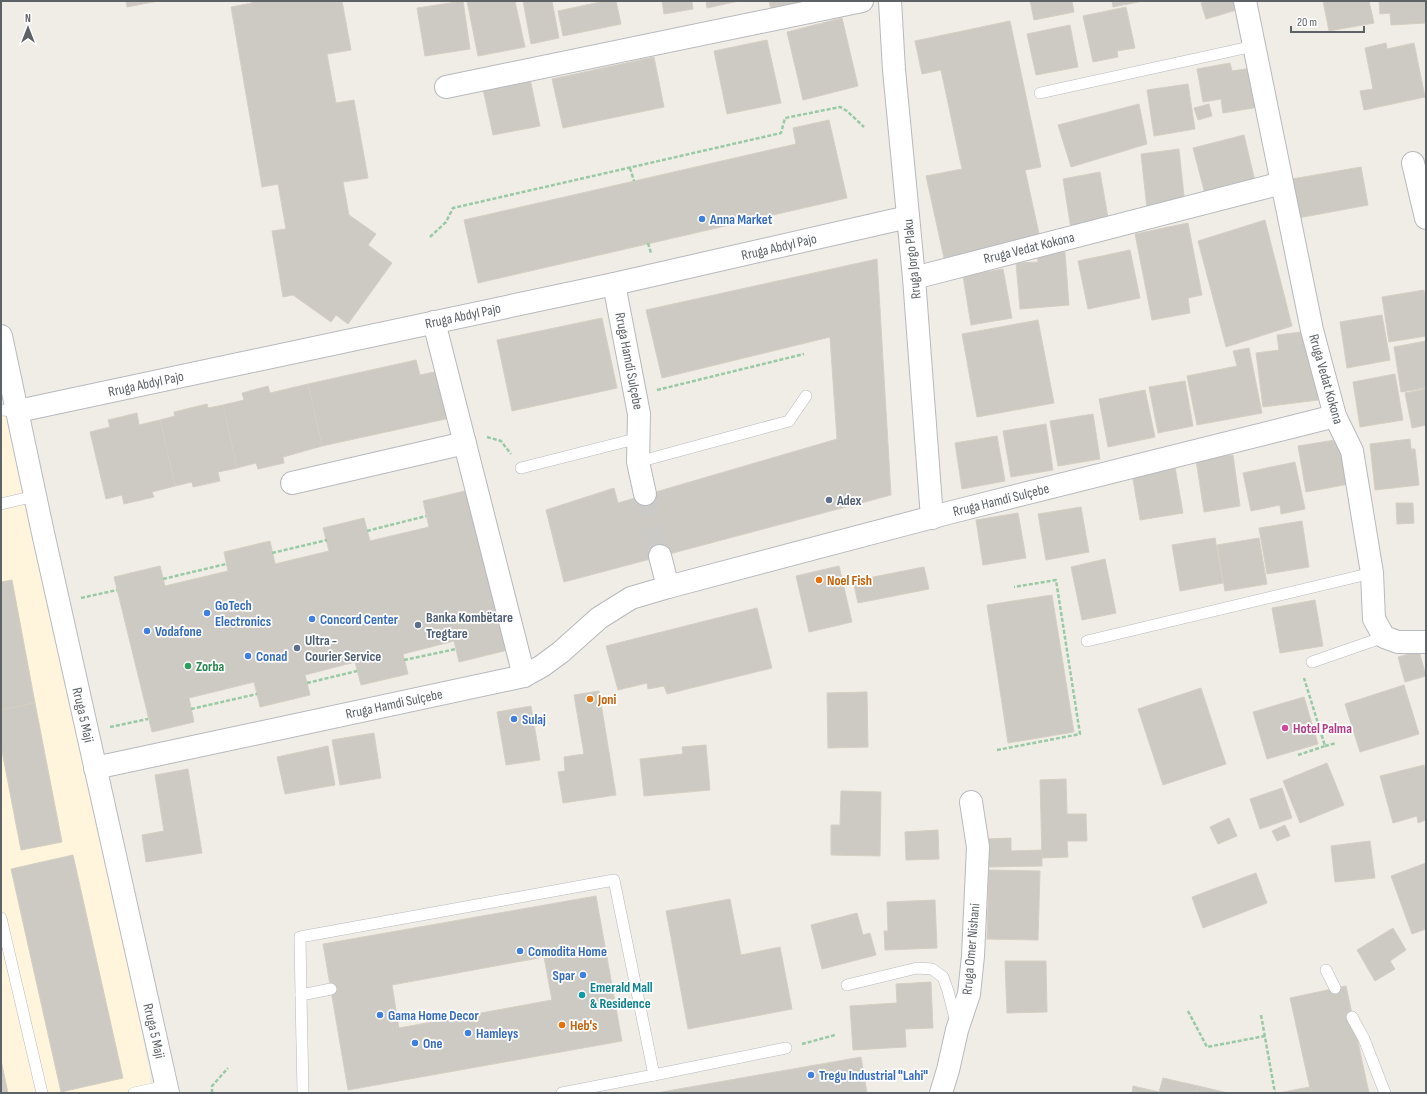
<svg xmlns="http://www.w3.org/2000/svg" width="1427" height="1094" viewBox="0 0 1427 1094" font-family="'Sofia Sans Condensed',sans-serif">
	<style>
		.commercial { fill: #fff5dc }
		.building { fill: #cdcac4; stroke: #d5cfc3; fill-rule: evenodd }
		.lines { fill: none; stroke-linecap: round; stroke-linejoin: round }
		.street-tunnel { stroke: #cbcac6; stroke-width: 22; stroke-dasharray: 22 11; stroke-linecap: butt }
		.lane-casing { stroke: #b6b9bd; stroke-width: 12 }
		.street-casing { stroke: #b6b9bd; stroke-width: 24 }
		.secondary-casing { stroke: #b7bbc0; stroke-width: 24 }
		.path { stroke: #99caa5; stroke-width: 2.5; stroke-dasharray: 4 2; stroke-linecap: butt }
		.lane { stroke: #fff; stroke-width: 11 }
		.street { stroke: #fff; stroke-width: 22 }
		.secondary { stroke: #fff; stroke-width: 22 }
		.shop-dot { fill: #3f7fe0; stroke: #fff; stroke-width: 1.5 }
		.service-dot { fill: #5c6f8a; stroke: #fff; stroke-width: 1.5 }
		.food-dot { fill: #e8710a; stroke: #fff; stroke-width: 1.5 }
		.leisure-dot { fill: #2e9e5b; stroke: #fff; stroke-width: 1.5 }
		.hotel-dot { fill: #d1479c; stroke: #fff; stroke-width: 1.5 }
		.culture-dot { fill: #0f9aa8; stroke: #fff; stroke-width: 1.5 }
		.labels { text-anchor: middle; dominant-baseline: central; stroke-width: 3.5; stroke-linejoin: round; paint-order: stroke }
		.shop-label { font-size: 14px; font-weight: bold; fill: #366cbe; stroke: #fff; text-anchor: start }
		.street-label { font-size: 14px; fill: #5d6267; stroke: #fff }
		.service-label { font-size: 14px; font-weight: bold; fill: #4e5e75; stroke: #fff; text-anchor: start }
		.food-label { font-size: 14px; font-weight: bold; fill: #c56008; stroke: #fff; text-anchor: start }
		.leisure-label { font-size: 14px; font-weight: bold; fill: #27864d; stroke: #fff; text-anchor: start }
		.hotel-label { font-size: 14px; font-weight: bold; fill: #b23c85; stroke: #fff; text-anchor: start }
		.culture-label { font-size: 14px; font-weight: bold; fill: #0d838f; stroke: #fff; text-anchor: start }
	</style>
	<rect width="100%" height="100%" fill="#f0ede6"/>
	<path class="commercial" d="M1,410L18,411L149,1069L152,1093H1Z"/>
	<g class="building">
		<path d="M126,1H158L127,7Z"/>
		<path d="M251,1H342L351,50L327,54L336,103L354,100L368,178L343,182L349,215L376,234L368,245L392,263L348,324L336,315L331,322L293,295L283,297L272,231L286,229L278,184L262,187L231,7L252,3Z"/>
		<path d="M463,1L470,49L425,56L417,8Z"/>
		<path d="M467,1H515L525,47L478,56Z"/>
		<path d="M523,1H552L559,38L531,44Z"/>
		<path d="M605,1H616L621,24L563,36L558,11Z"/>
		<path d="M662,1H692L693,9L664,14Z"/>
		<path d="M706,1H739L707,8Z"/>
		<path d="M769,1H815L772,15Z"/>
		<path d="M1030,1H1072L1074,12L1034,20Z"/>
		<path d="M1112,1H1143L1113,7Z"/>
		<path d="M1206,1H1238L1240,9L1206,19L1201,3Z"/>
		<path d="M1323,1H1369L1374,23L1329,31Z"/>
		<path d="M1379,1H1426V23L1391,25L1390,13L1380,14Z"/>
		<path d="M1126,7L1135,48L1117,51L1118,57L1093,62L1083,16Z"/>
		<path d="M842,18L858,86L803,100L787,32Z"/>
		<path d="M1010,21L1041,167L1025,170L1040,238L944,258L926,176L962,169L941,70L922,74L915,41Z"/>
		<path d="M1070,25L1078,67L1036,75L1027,34Z"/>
		<path d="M767,40L781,103L727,114L714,51Z"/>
		<path d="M1386,43L1387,49L1414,43L1425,97L1364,110L1360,91L1373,89L1365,48Z"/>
		<path d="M654,57L664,107L563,128L552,79Z"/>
		<path d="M1230,63L1232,71L1252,68L1259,107L1223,113L1221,99L1203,102L1197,69Z"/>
		<path d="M530,79L540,126L493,135L483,89Z"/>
		<path d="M1188,84L1195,129L1154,136L1147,90Z"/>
		<path d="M1139,104L1147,144L1071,167L1058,125Z"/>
		<path d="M1209,104L1212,116L1198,120L1194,108Z"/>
		<path d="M829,120L847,198L478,283L464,220L796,144L793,128Z"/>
		<path d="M1244,135L1255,181L1205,194L1193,148Z"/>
		<path d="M1179,149L1185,205L1147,209L1141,154Z"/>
		<path d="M1361,167L1368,205L1298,218L1292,179Z"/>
		<path d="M1100,172L1109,223L1071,229L1063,179Z"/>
		<path d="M1265,220L1292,326L1226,347L1198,241Z"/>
		<path d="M1188,223L1202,295L1188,298L1190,313L1152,320L1135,234Z"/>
		<path d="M1130,250L1140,298L1088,309L1078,261Z"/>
		<path d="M1065,252L1069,305L1020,309L1016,263L1038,262L1037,254Z"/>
		<path d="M877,259L891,495L564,582L546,510L614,488L618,503L837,439L830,337L662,378L646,310Z"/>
		<path d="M1003,269L1012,318L971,325L963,276Z"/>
		<path d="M1424,290L1426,302V336L1389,342L1382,297Z"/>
		<path d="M1382,315L1390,360L1347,368L1340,322Z"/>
		<path d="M602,318L617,388L512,411L497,340Z"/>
		<path d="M1038,320L1054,403L977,417L962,334Z"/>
		<path d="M1309,331L1318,400L1263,407L1256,353L1279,350L1277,335Z"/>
		<path d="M1426,341V388L1401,392L1394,347Z"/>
		<path d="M1249,348L1262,413L1197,425L1187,376L1237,366L1233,351Z"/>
		<path d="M416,360L420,375L439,371L450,418L322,446L308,384Z"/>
		<path d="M1395,374L1403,420L1360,427L1353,382Z"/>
		<path d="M1185,381L1193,426L1158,433L1149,387Z"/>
		<path d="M308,384L322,446L283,457L284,463L258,469L256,463L237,468L223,405L244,400L242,393L268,386L270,393Z"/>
		<path d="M1426,389V425L1412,428L1405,393Z"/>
		<path d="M1145,390L1155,437L1108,447L1099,399Z"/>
		<path d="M207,404L208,408L223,405L237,468L218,472L220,481L193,487L192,482L175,486L160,420L175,416L174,412Z"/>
		<path d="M137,413L139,425L160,420L175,486L152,492L154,497L124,504L122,495L106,499L90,432L110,427L108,420Z"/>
		<path d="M1093,414L1100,459L1058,466L1050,421Z"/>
		<path d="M1046,424L1053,470L1011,477L1003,431Z"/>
		<path d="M997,436L1005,481L962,489L955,443Z"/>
		<path d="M1341,439L1349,484L1306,492L1298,446Z"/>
		<path d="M1410,439L1411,449H1415L1419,485L1375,490L1370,444Z"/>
		<path d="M1233,455L1240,506L1204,512L1196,460Z"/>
		<path d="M1295,462L1305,509L1281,514L1280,505L1251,511L1243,473Z"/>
		<path d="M1175,467L1183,513L1140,520L1132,474Z"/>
		<path d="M469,490L508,650L459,662L454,641L403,654L408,674L361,685L355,662L305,675L310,695L260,707L254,682L189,698L194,722L152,732L114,577L160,566L165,586L228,571L224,552L270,541L275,564L329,551L323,528L364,518L370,541L429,527L423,501Z"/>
		<path d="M1396,503H1413L1414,523L1397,524Z"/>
		<path d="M1081,507L1089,552L1046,560L1038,514Z"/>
		<path d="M1018,513L1026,558L983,565L976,520Z"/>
		<path d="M1302,521L1309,567L1267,574L1259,528Z"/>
		<path d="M1215,538L1223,583L1180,591L1172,545Z"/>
		<path d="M1259,538L1267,584L1225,591L1217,545Z"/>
		<path d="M1105,559L1116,613L1082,620L1071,567Z"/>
		<path d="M839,566L852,622L809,632L796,576Z"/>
		<path d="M924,567L929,589L858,603L853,581Z"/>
		<path d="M12,580L35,703L1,710V582Z"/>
		<path d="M1052,595L1074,732L1008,743L987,605Z"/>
		<path d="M1315,600L1323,646L1280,653L1272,608Z"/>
		<path d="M757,608L772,668L667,694L664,686L648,689L647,683L618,690L606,646Z"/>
		<path d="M1419,651L1426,676L1405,682L1398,657Z"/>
		<path d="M1404,685L1419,734L1360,752L1345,704Z"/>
		<path d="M1201,688L1226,764L1163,785L1138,709Z"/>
		<path d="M599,691L616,795L563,803L558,772L565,771L564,757L584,754L574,695Z"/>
		<path d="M867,692L868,747L828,748L827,693Z"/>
		<path d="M1304,697L1318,744L1267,759L1253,712Z"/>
		<path d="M35,703L62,842L21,850L1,746V710Z"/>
		<path d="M531,706L540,760L506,765L497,712Z"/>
		<path d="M374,733L381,778L340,785L332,740Z"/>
		<path d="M706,745L710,790L644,796L640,759L683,754L682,747Z"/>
		<path d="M328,746L335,785L285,794L277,757Z"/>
		<path d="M1327,763L1344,805L1300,823L1283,781Z"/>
		<path d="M1424,765L1426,774V820L1418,823L1417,816L1393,823L1380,776Z"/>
		<path d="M188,769L202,853L146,862L142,835L164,831L155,775Z"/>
		<path d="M1066,779L1067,814H1086L1087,841H1067L1068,857L1042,858L1040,780Z"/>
		<path d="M1282,788L1292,818L1260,829L1250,799Z"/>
		<path d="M841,791L881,792L880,856L831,855V825H840Z"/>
		<path d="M1229,818L1237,836L1218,844L1210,827Z"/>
		<path d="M1285,825L1290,836L1277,841L1272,831Z"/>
		<path d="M938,830L939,859L906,860L905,832Z"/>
		<path d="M1011,838V851L1042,850V866L988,867L987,839Z"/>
		<path d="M1370,841L1375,878L1335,882L1331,846Z"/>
		<path d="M73,855L123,1078L61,1092L11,869Z"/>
		<path d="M1426,863V929L1412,934L1391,876Z"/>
		<path d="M989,870L1040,871L1038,940L987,939Z"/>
		<path d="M1256,873L1267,903L1203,928L1192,897Z"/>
		<path d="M596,896L622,1041L348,1090L323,944ZM544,957L552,1000L399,1028L392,985Z"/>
		<path d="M730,899L741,955L780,947L792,1009L688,1029L666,911Z"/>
		<path d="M935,900L937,948L885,950L884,931H888L887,902Z"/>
		<path d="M857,913L863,935L870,933L876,955L822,969L811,925Z"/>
		<path d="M1393,928L1406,950L1390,961L1395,969L1375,981L1357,950Z"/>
		<path d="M1005,961H1046L1047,1012L1007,1013Z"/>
		<path d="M931,982L933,1028L905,1029L906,1047L853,1050L850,1006L897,1003L896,984Z"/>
		<path d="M1346,986L1369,1093H1311L1290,998Z"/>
		<path d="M861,1057L867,1093H656Z"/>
		<path d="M1,1060L8,1093H1Z"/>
		<path d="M1163,1078L1198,1086L1196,1093H1132L1133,1086L1159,1092Z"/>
		<path d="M1198,1086L1228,1093H1196Z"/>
		<path d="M1310,1087L1311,1093H1278Z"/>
	</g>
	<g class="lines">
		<path class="street-tunnel" d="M645,494L660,556"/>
		<defs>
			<g id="lane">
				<path d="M1040,93L1254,46"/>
				<path d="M1,410L18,411"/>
				<path d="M638,462L789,421L806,396"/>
				<path d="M521,468L639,438"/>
				<path d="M1,504L35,496"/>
				<path d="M1087,641L1372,573"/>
				<path d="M1312,662L1384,637"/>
				<path d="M1,918L42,1093"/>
				<path d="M1326,970L1335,988"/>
				<path d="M847,985L917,968L932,969L943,977L948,991L956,1022"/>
				<path d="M301,995L300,937L614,880L654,1075L562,1093"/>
				<path d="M1352,1017L1364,1039L1385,1093"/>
				<path d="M654,1075L786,1048"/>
				<path d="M134,1093L167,1086"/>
				<path d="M303,1093L301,995L331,989"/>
			</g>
			<g id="street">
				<path d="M890,1L894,70L914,278L932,518"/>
				<path d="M1245,1L1312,330L1335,416L1352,451L1372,573L1374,619L1384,637L1398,642H1426"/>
				<path d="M446,87L862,1"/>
				<path d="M1413,163L1426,218"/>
				<path d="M914,278L1282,183"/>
				<path d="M614,284L639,414L638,462L645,494"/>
				<path d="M434,322L524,676"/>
				<path d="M18,411L614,284L908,217"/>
				<path d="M292,483L465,443"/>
				<path d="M660,556L668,587"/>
				<path d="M95,768L524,676L542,666L561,652L599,618L631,598L668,587L948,513L1335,416"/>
				<path d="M941,1093L948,1070L957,1030L969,994L973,956L978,847L971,802"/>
			</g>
			<path id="secondary" d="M1,336L43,533L168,1093"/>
		</defs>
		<use href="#lane" class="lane-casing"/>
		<use href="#street" class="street-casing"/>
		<use href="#secondary" class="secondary-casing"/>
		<g class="path">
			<path d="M630,168L634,181"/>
			<path d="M430,237L446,222L453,208L781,133L785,118L840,107L847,111L864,127"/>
			<path d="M648,243L651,253"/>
			<path d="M657,390L804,354"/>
			<path d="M487,437L501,441L511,454"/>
			<path d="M367,531L426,516"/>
			<path d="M272,553L327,540"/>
			<path d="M163,579L226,564"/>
			<path d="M81,598L117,590"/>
			<path d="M404,660L456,649"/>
			<path d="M307,683L357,671"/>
			<path d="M191,709L257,694"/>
			<path d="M110,727L148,719"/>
			<path d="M1325,746L1336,743"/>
			<path d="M997,750L1080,734L1056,580L1014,587"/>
			<path d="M1298,755L1325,746L1304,678"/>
			<path d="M1188,1011L1207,1047L1265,1036"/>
			<path d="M1261,1015L1275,1093"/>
			<path d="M802,1044L835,1035"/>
			<path d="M212,1093V1086L228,1068"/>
		</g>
		<use href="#lane" class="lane"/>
		<use href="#street" class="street"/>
		<use href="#secondary" class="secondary"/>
	</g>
	<g class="shop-dot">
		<circle cx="702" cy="219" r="4"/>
		<circle cx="207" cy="613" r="4"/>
		<circle cx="312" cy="619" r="4"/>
		<circle cx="147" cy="631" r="4"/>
		<circle cx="248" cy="656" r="4"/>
		<circle cx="514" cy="719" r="4"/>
		<circle cx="520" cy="951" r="4"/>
		<circle cx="583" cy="975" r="4"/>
		<circle cx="380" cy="1015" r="4"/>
		<circle cx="468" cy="1033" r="4"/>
		<circle cx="415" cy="1043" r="4"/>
		<circle cx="811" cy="1075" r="4"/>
	</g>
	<g class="service-dot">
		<circle cx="829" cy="500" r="4"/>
		<circle cx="418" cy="625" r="4"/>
		<circle cx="297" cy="648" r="4"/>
	</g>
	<g class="food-dot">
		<circle cx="819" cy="580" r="4"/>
		<circle cx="590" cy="699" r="4"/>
		<circle cx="562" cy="1025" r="4"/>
	</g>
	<circle class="leisure-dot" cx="188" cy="666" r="4"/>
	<circle class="hotel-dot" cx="1285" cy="728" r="4"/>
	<circle class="culture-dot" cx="582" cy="995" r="4"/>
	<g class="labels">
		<g class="shop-label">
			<text x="710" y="219">Anna Market</text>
			<text x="215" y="605">GoTech<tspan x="215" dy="16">Electronics</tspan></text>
			<text x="320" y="619">Concord Center</text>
			<text x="155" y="631">Vodafone</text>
			<text x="256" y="656">Conad</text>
			<text x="522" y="719">Sulaj</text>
			<text x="528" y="951">Comodita Home</text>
			<text x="575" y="975" text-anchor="end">Spar</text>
			<text x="388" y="1015">Gama Home Decor</text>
			<text x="476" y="1033">Hamleys</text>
			<text x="423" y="1043">One</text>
			<text x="819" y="1075">Tregu Industrial "Lahi"</text>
		</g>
		<g class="street-label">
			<text transform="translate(779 247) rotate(-13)">Rruga Abdyl Pajo</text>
			<text transform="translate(1029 248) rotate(-14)">Rruga Vedat Kokona</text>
			<text transform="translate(912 259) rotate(-96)">Rruga Jorgo Plaku</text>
			<text transform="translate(463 316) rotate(-12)">Rruga Abdyl Pajo</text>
			<text transform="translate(629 361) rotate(79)">Rruga Hamdi Sulçebe</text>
			<text transform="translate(1326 379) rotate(74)">Rruga Vedat Kokona</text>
			<text transform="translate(146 384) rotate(-12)">Rruga Abdyl Pajo</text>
			<text transform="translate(1001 500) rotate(-14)">Rruga Hamdi Sulçebe</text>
			<text transform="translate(394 704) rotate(-12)">Rruga Hamdi Sulçebe</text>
			<text transform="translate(83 715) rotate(77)">Rruga 5 Maji</text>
			<text transform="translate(971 949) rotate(-85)">Rruga Omer Nishani</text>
			<text transform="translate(154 1031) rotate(77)">Rruga 5 Maji</text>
		</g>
		<g class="service-label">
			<text x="837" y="500">Adex</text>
			<text x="426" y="617">Banka Kombëtare<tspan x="426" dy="16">Tregtare</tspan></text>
			<text x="305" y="640">Ultra -<tspan x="305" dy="16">Courier Service</tspan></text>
		</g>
		<g class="food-label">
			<text x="827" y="580">Noel Fish</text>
			<text x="598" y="699">Joni</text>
			<text x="570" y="1025">Heb's</text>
		</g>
		<g class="leisure-label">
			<text x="196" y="666">Zorba</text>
		</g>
		<g class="hotel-label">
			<text x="1293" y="728">Hotel Palma</text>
		</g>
		<g class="culture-label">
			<text x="590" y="987">Emerald Mall<tspan x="590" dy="16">&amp; Residence</tspan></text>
		</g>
	</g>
	<rect width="1427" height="1094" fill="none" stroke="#5d6267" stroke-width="4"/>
	<g transform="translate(28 28)" stroke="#ffffff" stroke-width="3" paint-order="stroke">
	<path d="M0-3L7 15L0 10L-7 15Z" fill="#5d6267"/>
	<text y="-6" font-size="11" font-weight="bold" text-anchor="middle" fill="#5d6267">N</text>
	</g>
	<path d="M1291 26v6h73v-6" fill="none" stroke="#5d6267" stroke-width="2"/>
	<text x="1297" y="26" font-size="12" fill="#5d6267" stroke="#ffffff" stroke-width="3" paint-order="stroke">20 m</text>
</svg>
